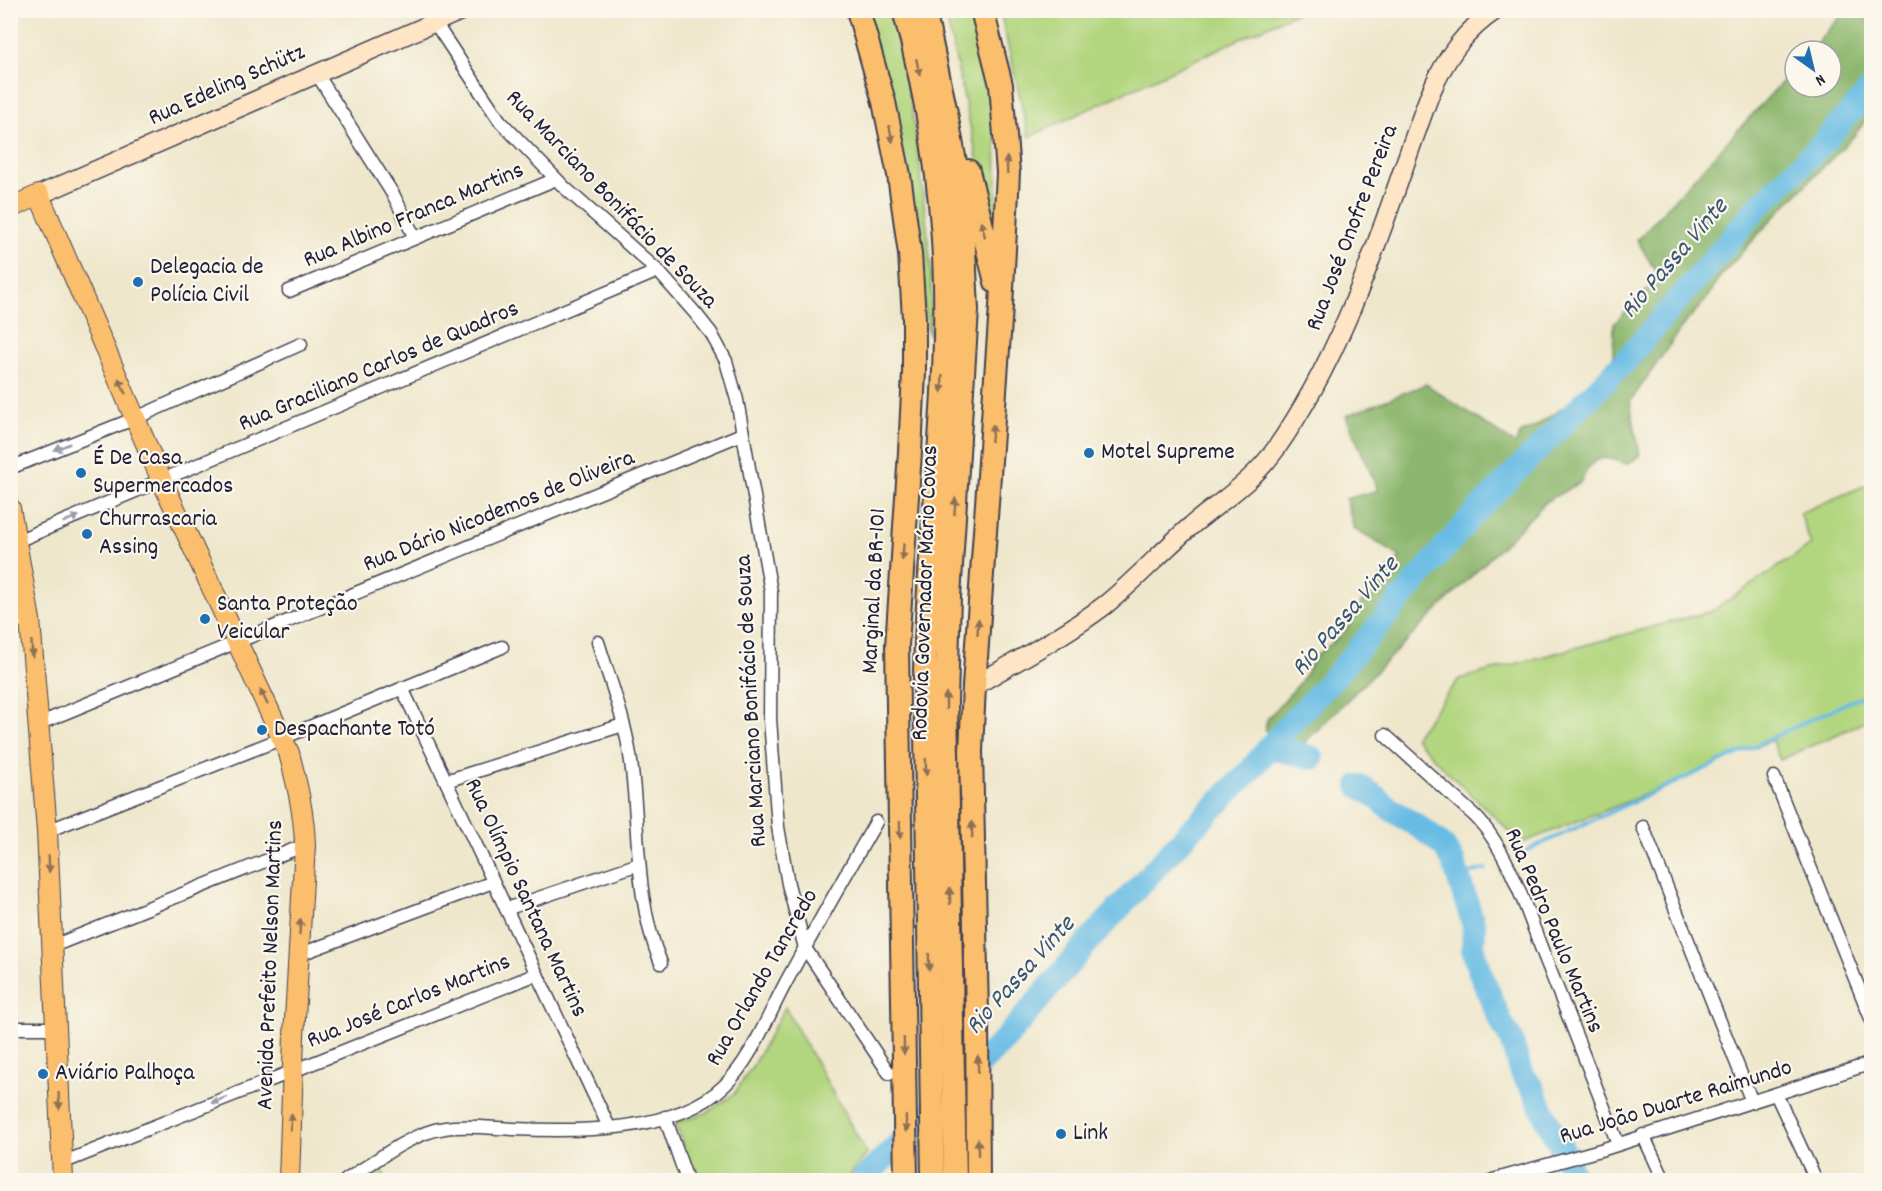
<svg xmlns="http://www.w3.org/2000/svg" width="1882" height="1191" viewBox="0 0 1882 1191" font-family="Dekko,sans-serif">
	<style>
		.green { fill: #b2d67f; stroke: #6a7c5d; stroke-width: 1.5 }
		.forest { fill: #8db76e; stroke: #586c54; stroke-width: 1.5 }
		.lines { fill: none; stroke-linecap: round; stroke-linejoin: round }
		.stream { stroke: #67bce4; stroke-width: 4 }
		.river { stroke: #67bce4; stroke-width: 24 }
		.street-casing { stroke: #414051; stroke-width: 15 }
		.secondary-casing { stroke: #414051; stroke-width: 21 }
		.primary-casing { stroke: #414051; stroke-width: 22 }
		.highway-casing { stroke: #414051; stroke-width: 26 }
		.street { stroke: #fff; stroke-width: 12 }
		.secondary { stroke: #fde5c5; stroke-width: 18 }
		.primary { stroke: #fabe6d; stroke-width: 20 }
		.highway { stroke: #fabe6d; stroke-width: 22 }
		.oneway { fill: #8e7054 }
		.oneway2 { fill: #9c9ca7 }
		.poi-dot { fill: #1f6fb2; stroke: #fbf7ec; stroke-width: 2 }
		.labels { text-anchor: middle; dominant-baseline: central; stroke-width: 4.5; stroke-linejoin: round; paint-order: stroke }
		.street-label { font-size: 24px; fill: #22223b; stroke: #fbf7ec }
		.poi-label { font-size: 24px; fill: #22223b; stroke: #fbf7ec; text-anchor: start }
		.water-label { font-size: 26px; font-style: italic; fill: #3a5876; stroke: #fbf7ec }
	</style>
	<rect width="100%" height="100%" fill="#fbf7ec"/>
	<filter id="ink" filterUnits="userSpaceOnUse"><feTurbulence type="fractalNoise" baseFrequency=".0167" numOctaves="2"/><feDisplacementMap in="SourceGraphic" scale="12" xChannelSelector="R" yChannelSelector="G"/><feConvolveMatrix kernelMatrix="1 2 1 2 8 2 1 2 1" color-interpolation-filters="sRGB"/></filter>
	<filter id="wash" filterUnits="userSpaceOnUse"><feTurbulence type="fractalNoise" baseFrequency=".008" numOctaves="4" result="noise"/><feDisplacementMap in="SourceGraphic" scale="24" xChannelSelector="R" yChannelSelector="G"/><feGaussianBlur stdDeviation="1.35" result="paint"/><feColorMatrix in="noise" values="0 0 0 0 0 0 0 0 0 0 0 0 0 0 0 0 0 1.4 0 .05"/><feComposite in="paint" operator="in"/></filter>
	<g filter="url(#wash)">
		<rect width="100%" height="100%" fill="#efe7cc"/>
		<g class="green">
			<path d="M863,11H889C908,70 916,133 923,195C929,241 935,289 929,336L898,125Z"/>
			<path d="M945,11H974C979,28 985,46 988,64C999,123 997,184 996,244Z"/>
			<path d="M1000,11V10L1300,11L1029,137Z"/>
			<path d="M1871,483V719L1780,760L1772,740L1639,797L1522,843L1442,767L1414,737L1459,679L1712,611L1811,545L1800,513Z"/>
			<path d="M785,1007L867,1154L846,1180H695L675,1123L706,1113L734,1094L753,1065Z"/>
			<path d="M379,1164L387,1180H354Z"/>
		</g>
		<path class="forest" d="M1845,11H1871V113L1854,136L1773,218L1719,278L1705,301L1684,324L1630,402L1640,456L1627,464L1607,458L1597,459L1588,468L1580,483L1548,500L1305,742L1291,746L1281,742L1265,730L1267,719L1300,683L1316,656L1343,634L1352,621L1366,593L1401,557L1354,528L1346,499L1378,490L1346,416L1426,384L1515,444L1520,434L1533,428L1596,385L1613,358L1614,324L1659,277L1637,240L1795,68V87H1831V51H1810Z"/>
		<g class="lines">
			<g class="stream">
				<path d="M1519,854L1735,755L1872,691"/>
				<path d="M1457,876L1486,869"/>
			</g>
			<g class="river">
				<path d="M1268,748L1300,754L1312,758"/>
				<path d="M1359,786L1374,795L1389,808L1428,833L1444,847L1453,861L1474,926L1473,950L1480,972L1501,1022L1511,1039L1520,1070L1534,1091L1553,1133L1561,1146L1575,1180"/>
				<path d="M862,1180L1006,1038L1088,942L1185,836L1248,773L1277,738L1336,675L1472,516L1629,357L1756,209L1823,143L1872,88"/>
			</g>
		</g>
	</g>
	<g filter="url(#ink)">
		<g class="lines">
			<defs>
				<g id="street">
					<path d="M435,23L500,121L564,187L658,271L696,314L711,333L726,361L737,400L771,592L770,719L778,827L788,884L805,948L889,1073"/>
					<path d="M317,74L394,196L415,238"/>
					<path d="M289,291L556,179"/>
					<path d="M10,468L136,418L301,344"/>
					<path d="M17,541L658,271"/>
					<path d="M10,621L30,620"/>
					<path d="M598,642C610,681 626,722 631,762C640,829 634,900 661,963"/>
					<path d="M402,688L609,1127"/>
					<path d="M38,724L742,434"/>
					<path d="M1385,735L1475,816C1508,849 1527,912 1544,955C1569,1018 1594,1081 1618,1144"/>
					<path d="M1774,777L1872,1021"/>
					<path d="M446,781L623,725"/>
					<path d="M1643,827L1752,1102"/>
					<path d="M47,831L283,738L502,647"/>
					<path d="M506,909L639,864"/>
					<path d="M53,946L305,845"/>
					<path d="M298,955L493,882"/>
					<path d="M10,1028H56"/>
					<path d="M1776,1094L1816,1180"/>
					<path d="M665,1117L687,1180"/>
					<path d="M1643,1135L1664,1180"/>
					<path d="M62,1163L537,974"/>
					<path d="M346,1180C373,1163 412,1132 445,1128C467,1125 491,1128 513,1129C576,1132 677,1133 725,1085C751,1060 768,1016 785,984C814,930 845,876 876,822"/>
					<path d="M1493,1180L1604,1149L1872,1063"/>
					<path d="M1868,1180L1872,1179"/>
				</g>
				<g id="secondary">
					<path d="M39,195L463,10"/>
					<path d="M974,686C1018,660 1064,636 1105,605C1135,581 1162,551 1192,525C1221,501 1253,481 1275,450C1351,343 1385,214 1430,94C1445,59 1464,31 1496,10"/>
				</g>
				<g id="primary">
					<path d="M10,208L39,195L162,481L289,753C297,784 304,812 305,845L294,1036L289,1180"/>
					<path d="M10,508L30,620L47,831L63,1180"/>
				</g>
				<g id="highway">
					<path d="M858,10L884,102L899,175L910,254L914,318V373L910,452L897,646L906,1180"/>
					<path d="M904,10C928,99 943,192 945,284C948,413 928,542 925,671L933,1180"/>
					<path d="M924,10L946,113L958,179L963,229L967,310L949,597L946,701L955,1180"/>
					<path d="M968,171L996,282"/>
					<path d="M978,1180L977,1014L971,751L974,686L1001,307L1008,173L1001,85L982,10"/>
				</g>
			</defs>
			<use href="#street" class="street-casing"/>
			<use href="#secondary" class="secondary-casing"/>
			<use href="#primary" class="primary-casing"/>
			<use href="#highway" class="highway-casing"/>
			<use href="#street" class="street"/>
			<use href="#secondary" class="secondary"/>
			<use href="#primary" class="primary"/>
			<use href="#highway" class="highway"/>
		</g>
		<defs><path id="oneway-solid" d="M-6-.8H1V-3.2L6.5 0L1 3.2V.8H-6Z" transform="scale(1.5)"/></defs>
		<g class="oneway">
			<use href="#oneway-solid" transform="translate(918 67) rotate(78)"/>
			<use href="#oneway-solid" transform="translate(891 134) rotate(78)"/>
			<use href="#oneway-solid" transform="translate(1007 165) rotate(-92)"/>
			<use href="#oneway-solid" transform="translate(983 229) rotate(-104)"/>
			<use href="#oneway-solid" transform="translate(942 384) rotate(93)"/>
			<use href="#oneway-solid" transform="translate(122 386) rotate(-114)"/>
			<use href="#oneway-solid" transform="translate(992 433) rotate(-86)"/>
			<use href="#oneway-solid" transform="translate(955 506) rotate(-86)"/>
			<use href="#oneway-solid" transform="translate(903 552) rotate(94)"/>
			<use href="#oneway-solid" transform="translate(978 627) rotate(-86)"/>
			<use href="#oneway-solid" transform="translate(32 649) rotate(86)"/>
			<use href="#oneway-solid" transform="translate(264 697) rotate(-115)"/>
			<use href="#oneway-solid" transform="translate(946 701) rotate(-90)"/>
			<use href="#oneway-solid" transform="translate(926 767) rotate(89)"/>
			<use href="#oneway-solid" transform="translate(900 830) rotate(89)"/>
			<use href="#oneway-solid" transform="translate(972 830) rotate(-92)"/>
			<use href="#oneway-solid" transform="translate(49 864) rotate(88)"/>
			<use href="#oneway-solid" transform="translate(950 896) rotate(-91)"/>
			<use href="#oneway-solid" transform="translate(300 927) rotate(-86)"/>
			<use href="#oneway-solid" transform="translate(929 962) rotate(89)"/>
			<use href="#oneway-solid" transform="translate(904 1046) rotate(89)"/>
			<use href="#oneway-solid" transform="translate(978 1064) rotate(-91)"/>
			<use href="#oneway-solid" transform="translate(59 1101) rotate(87)"/>
			<use href="#oneway-solid" transform="translate(291 1122) rotate(-88)"/>
			<use href="#oneway-solid" transform="translate(906 1124) rotate(89)"/>
			<use href="#oneway-solid" transform="translate(978 1147) rotate(-90)"/>
		</g>
		<g class="oneway2">
			<use href="#oneway-solid" transform="translate(62 447) rotate(158)"/>
			<use href="#oneway-solid" transform="translate(71 519) rotate(-22)"/>
			<use href="#oneway-solid" transform="translate(219 1100) rotate(158)"/>
		</g>
	</g>
	<g class="poi-dot">
		<circle cx="138" cy="282" r="6"/>
		<circle cx="1089" cy="453" r="6"/>
		<circle cx="81" cy="473" r="6"/>
		<circle cx="87" cy="534" r="6"/>
		<circle cx="205" cy="619" r="6"/>
		<circle cx="262" cy="730" r="6"/>
		<circle cx="43" cy="1074" r="6"/>
		<circle cx="1061" cy="1134" r="6"/>
	</g>
	<g class="labels">
		<g class="street-label">
			<text transform="translate(227 86) rotate(-24)">Rua Edeling Schütz</text>
			<text transform="translate(611 200) rotate(46)">Rua Marciano Bonifácio de Souza</text>
			<text transform="translate(414 216) rotate(-23)">Rua Albino Franca Martins</text>
			<text transform="translate(1353 228) rotate(-69)">Rua José Onofre Pereira</text>
			<text transform="translate(379 367) rotate(-23)">Rua Graciliano Carlos de Quadros</text>
			<text transform="translate(499 512) rotate(-22)">Rua Dário Nicodemos de Oliveira</text>
			<text transform="translate(875 591) rotate(-87)">Marginal da BR-101</text>
			<text transform="translate(926 593) rotate(-88)">Rodovia Governador Mário Covas</text>
			<text transform="translate(752 701) rotate(-93)">Rua Marciano Bonifácio de Souza</text>
			<text transform="translate(525 898) rotate(65)">Rua Olímpio Santana Martins</text>
			<text transform="translate(1553 931) rotate(67)">Rua Pedro Paulo Martins</text>
			<text transform="translate(271 965) rotate(-88)">Avenida Prefeito Nelson Martins</text>
			<text transform="translate(763 978) rotate(-60)">Rua Orlando Tancredo</text>
			<text transform="translate(409 1002) rotate(-22)">Rua José Carlos Martins</text>
			<text transform="translate(1676 1103) rotate(-17)">Rua João Duarte Raimundo</text>
		</g>
		<g class="poi-label">
			<text x="150" y="268">Delegacia de<tspan x="150" dy="28">Polícia Civil</tspan></text>
			<text x="1101" y="453">Motel Supreme</text>
			<text x="93" y="459">É De Casa<tspan x="93" dy="28">Supermercados</tspan></text>
			<text x="99" y="520">Churrascaria<tspan x="99" dy="28">Assing</tspan></text>
			<text x="217" y="605">Santa Proteção<tspan x="217" dy="28">Veicular</tspan></text>
			<text x="274" y="730">Despachante Totó</text>
			<text x="55" y="1074">Aviário Palhoça</text>
			<text x="1073" y="1134">Link</text>
		</g>
		<g class="water-label">
			<text transform="translate(1675 259) rotate(-49)">Rio Passa Vinte</text>
			<text transform="translate(1346 617) rotate(-49)">Rio Passa Vinte</text>
			<text transform="translate(1021 976) rotate(-48)">Rio Passa Vinte</text>
		</g>
	</g>
	<rect width="1882" height="1191" fill="none" stroke="#fbf7ec" stroke-width="36"/>
	<g transform="translate(1813 69) rotate(146)"><circle r="28" fill="#fbf7ec" stroke="#a4a2a5" stroke-width="1.5"/>
	<path d="M0-4.5L10 22L0 15L-10 22Z" fill="#1f6fb2"/>
	<text y="-9" font-size="16" font-weight="bold" text-anchor="middle" fill="#22223b">N</text>
	</g>
</svg>
